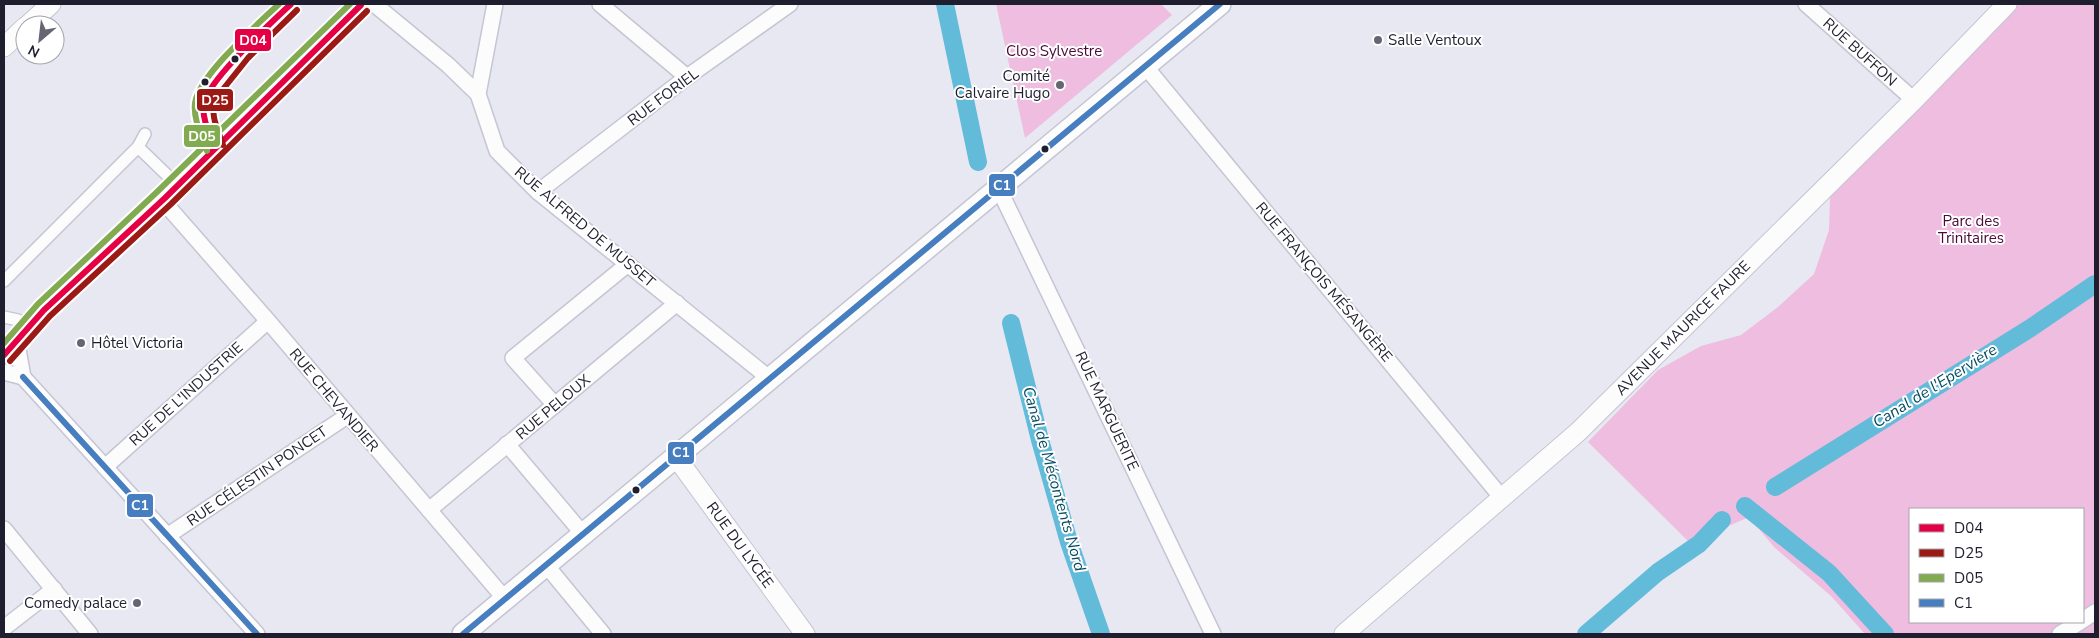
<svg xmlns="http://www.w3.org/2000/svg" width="2099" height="638" viewBox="0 0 2099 638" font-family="'Nunito Sans',sans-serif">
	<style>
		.green { fill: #eebddf; fill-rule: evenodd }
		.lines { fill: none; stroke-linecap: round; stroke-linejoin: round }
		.canal { stroke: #63bbda; stroke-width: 18 }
		.pedestrian-casing { stroke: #c5c5d3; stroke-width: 14 }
		.minor-casing { stroke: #c5c5d3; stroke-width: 18 }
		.tertiary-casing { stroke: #c5c5d3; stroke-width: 21 }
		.secondary-casing { stroke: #c5c5d3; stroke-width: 24 }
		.pedestrian { stroke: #fcfcfd; stroke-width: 11 }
		.minor { stroke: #fcfcfd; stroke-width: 15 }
		.tertiary { stroke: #fcfcfd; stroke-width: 19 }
		.secondary { stroke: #fcfcfd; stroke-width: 21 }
		.bus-1-casing { stroke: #fff; stroke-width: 10 }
		.bus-2-casing { stroke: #fff; stroke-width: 10 }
		.bus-3-casing { stroke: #fff; stroke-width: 10 }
		.bus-4-casing { stroke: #fff; stroke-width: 10 }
		.bus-1 { stroke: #e50046; stroke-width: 6 }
		.bus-2 { stroke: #9c1a15; stroke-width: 6 }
		.bus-3 { stroke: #82aa50; stroke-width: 6 }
		.bus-4 { stroke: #477ec0; stroke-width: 6 }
		.poi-dot { fill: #656574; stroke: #fff; stroke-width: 2 }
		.bus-dot { fill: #1e1e2f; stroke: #fff; stroke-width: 2 }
		.labels { text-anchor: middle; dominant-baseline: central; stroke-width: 4; stroke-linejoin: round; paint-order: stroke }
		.poi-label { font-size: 15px; fill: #1e1e2f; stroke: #fff; text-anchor: start }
		.park-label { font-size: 15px; fill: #4a0936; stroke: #fff }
		.street-label { font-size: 15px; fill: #1e1e2f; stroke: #fff }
		.water-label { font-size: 16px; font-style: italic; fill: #064d61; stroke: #fff }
		.line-badge { stroke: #fff; stroke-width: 2 }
		.badge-label { font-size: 14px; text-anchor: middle; font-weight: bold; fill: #fff }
	</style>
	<rect width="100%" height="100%" fill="#e8e8f3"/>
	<g class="green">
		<path d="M996,4H1161L1172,15L1025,138Z"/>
		<path d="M2019,4H2095V634H1865L1831,596L1774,547L1749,517L1690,543L1588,442L1658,370L1701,346L1741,335L1778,307L1814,274L1829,230L1830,196ZM1910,509H2083V622H1910Z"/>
	</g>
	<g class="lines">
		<g class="canal">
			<path d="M945,4L978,162"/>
			<path d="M1011,323L1040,440L1069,542L1101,634"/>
			<path d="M1775,487L2029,329L2095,284"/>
			<path d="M1745,506L1829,573L1885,634"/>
			<path d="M1586,634L1658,572L1699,544L1722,520"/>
		</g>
		<defs>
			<g id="pedestrian">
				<path d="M138,147L169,177"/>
				<path d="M4,281L138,147L145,134"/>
				<path d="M4,317L18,320"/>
			</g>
			<g id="minor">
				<path d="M374,4L448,65L478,94"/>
				<path d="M495,4L478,94L497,151L538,192L769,378"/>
				<path d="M600,4L687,77"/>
				<path d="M1806,4L1914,100"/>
				<path d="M1145,66L1502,498"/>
				<path d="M999,189L1213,634"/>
				<path d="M538,192L687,77L790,4"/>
				<path d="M163,201L268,321L505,599"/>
				<path d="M17,344L23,377L257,634"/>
				<path d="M4,355L17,344L33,321L138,225L363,4"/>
				<path d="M4,372L23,377"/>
				<path d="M555,405L513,358L628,264"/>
				<path d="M507,444L583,534"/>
				<path d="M105,467L268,321"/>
				<path d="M429,510L677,303"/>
				<path d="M4,529L90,634"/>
				<path d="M167,536L347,416"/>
				<path d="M546,565L603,634"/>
				<path d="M2083,620L2095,612"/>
				<path d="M4,628L54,589"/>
				<path d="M2060,634L2080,622"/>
			</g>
			<g id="tertiary">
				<path d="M28,25L51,4"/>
				<path d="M4,47L25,27"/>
				<path d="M676,457L805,634"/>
				<path d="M1344,634L1578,432L1914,100L2007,4"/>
			</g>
			<path id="secondary" d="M463,634L1220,4"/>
		</defs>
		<use href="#pedestrian" class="pedestrian-casing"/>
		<use href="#minor" class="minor-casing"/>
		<use href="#tertiary" class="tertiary-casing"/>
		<use href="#secondary" class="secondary-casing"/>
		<use href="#pedestrian" class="pedestrian"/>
		<use href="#minor" class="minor"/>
		<use href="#tertiary" class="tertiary"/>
		<use href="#secondary" class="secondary"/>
		<defs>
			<g id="bus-1">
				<path d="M215,148C210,135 201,117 204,103C209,79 271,23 291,4"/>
				<path d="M4,355L44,310L165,198L361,5"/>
			</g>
			<g id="bus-2">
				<path d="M223,145C218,130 209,114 216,98L248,58L297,10"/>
				<path d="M10,361L50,316L171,204L367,11"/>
			</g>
			<g id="bus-3">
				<path d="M207,151C202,136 193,119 195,103C199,75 258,24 279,4"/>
				<path d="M4,343L38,304L158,191L350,4"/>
			</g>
			<g id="bus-4">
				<path d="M23,377L257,634"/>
				<path d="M463,634L1220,4"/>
			</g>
		</defs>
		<use href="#bus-1" class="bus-1-casing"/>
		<use href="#bus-2" class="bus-2-casing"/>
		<use href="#bus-3" class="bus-3-casing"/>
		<use href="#bus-4" class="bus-4-casing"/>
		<use href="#bus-1" class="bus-1"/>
		<use href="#bus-2" class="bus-2"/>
		<use href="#bus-3" class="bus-3"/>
		<use href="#bus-4" class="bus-4"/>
	</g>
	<g class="poi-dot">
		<circle cx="1378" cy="40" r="5"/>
		<circle cx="1060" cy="85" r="5"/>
		<circle cx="81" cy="343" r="5"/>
		<circle cx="137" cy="603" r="5"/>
	</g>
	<g class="bus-dot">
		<circle cx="235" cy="59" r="4.5"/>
		<circle cx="205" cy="82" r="4.5"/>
		<circle cx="1045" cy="149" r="4.5"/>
		<circle cx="636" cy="490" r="4.5"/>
	</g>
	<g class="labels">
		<g class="poi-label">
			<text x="1388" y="40">Salle Ventoux</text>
			<text x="1050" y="76" text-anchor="end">Comité<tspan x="1050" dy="17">Calvaire Hugo</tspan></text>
			<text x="91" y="343">Hôtel Victoria</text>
			<text x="127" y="603" text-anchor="end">Comedy palace</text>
		</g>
		<g class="park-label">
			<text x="1054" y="51">Clos Sylvestre</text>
			<text x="1971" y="221">Parc des<tspan x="1971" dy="17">Trinitaires</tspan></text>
		</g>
		<g class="street-label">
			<text transform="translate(1860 52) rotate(42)">RUE BUFFON</text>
			<text transform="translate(663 97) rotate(-37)">RUE FORIEL</text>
			<text transform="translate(585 227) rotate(40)">RUE ALFRED DE MUSSET</text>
			<text transform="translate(1324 282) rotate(50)">RUE FRANÇOIS MÉSANGÈRE</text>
			<text transform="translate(1683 328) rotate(-45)">AVENUE MAURICE FAURE</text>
			<text transform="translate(186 394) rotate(-42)">RUE DE L'INDUSTRIE</text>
			<text transform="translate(334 400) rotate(50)">RUE CHEVANDIER</text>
			<text transform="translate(553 407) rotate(-40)">RUE PELOUX</text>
			<text transform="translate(1107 411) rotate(65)">RUE MARGUERITE</text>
			<text transform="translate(257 476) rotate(-34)">RUE CÉLESTIN PONCET</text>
			<text transform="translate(740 545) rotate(54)">RUE DU LYCÉE</text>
		</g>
		<g class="water-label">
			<text transform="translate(1935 386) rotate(-32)">Canal de l'Epervière</text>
			<text transform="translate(1054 479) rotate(74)">Canal de Mécontents Nord</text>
		</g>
	</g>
	<g class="line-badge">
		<rect x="234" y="28" width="38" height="24" rx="5" fill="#e50046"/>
		<rect x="196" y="88" width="38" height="24" rx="5" fill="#9c1a15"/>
		<rect x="183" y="124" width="38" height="24" rx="5" fill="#82aa50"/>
		<rect x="988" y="173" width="28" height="24" rx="5" fill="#477ec0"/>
		<rect x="667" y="441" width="28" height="24" rx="5" fill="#477ec0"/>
		<rect x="126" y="493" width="28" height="25" rx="5" fill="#477ec0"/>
	</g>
	<g class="badge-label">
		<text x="253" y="45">D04</text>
		<text x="215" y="105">D25</text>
		<text x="202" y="141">D05</text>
		<text x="1002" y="190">C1</text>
		<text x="681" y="457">C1</text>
		<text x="140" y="510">C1</text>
	</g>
	<rect width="2099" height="638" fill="none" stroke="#1e1e2f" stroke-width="10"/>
	<rect x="1909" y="508" width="175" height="115" fill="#ffffff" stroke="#a5a5ac"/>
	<rect x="1919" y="524" width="25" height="8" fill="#e50046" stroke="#a5a5ac"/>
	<text x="1954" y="533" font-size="15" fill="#1e1e2f">D04</text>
	<rect x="1919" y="549" width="25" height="8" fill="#9c1a15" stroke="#a5a5ac"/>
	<text x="1954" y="558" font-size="15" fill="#1e1e2f">D25</text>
	<rect x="1919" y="574" width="25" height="8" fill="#82aa50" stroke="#a5a5ac"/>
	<text x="1954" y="583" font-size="15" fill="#1e1e2f">D05</text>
	<rect x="1919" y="599" width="25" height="8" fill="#477ec0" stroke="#a5a5ac"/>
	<text x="1954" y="608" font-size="15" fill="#1e1e2f">C1</text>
	<g transform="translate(40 40) rotate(208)"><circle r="24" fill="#ffffff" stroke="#a5a5ac"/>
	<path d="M0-4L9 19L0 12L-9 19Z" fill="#656574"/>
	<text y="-8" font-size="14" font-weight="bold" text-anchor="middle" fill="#1e1e2f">N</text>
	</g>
</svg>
